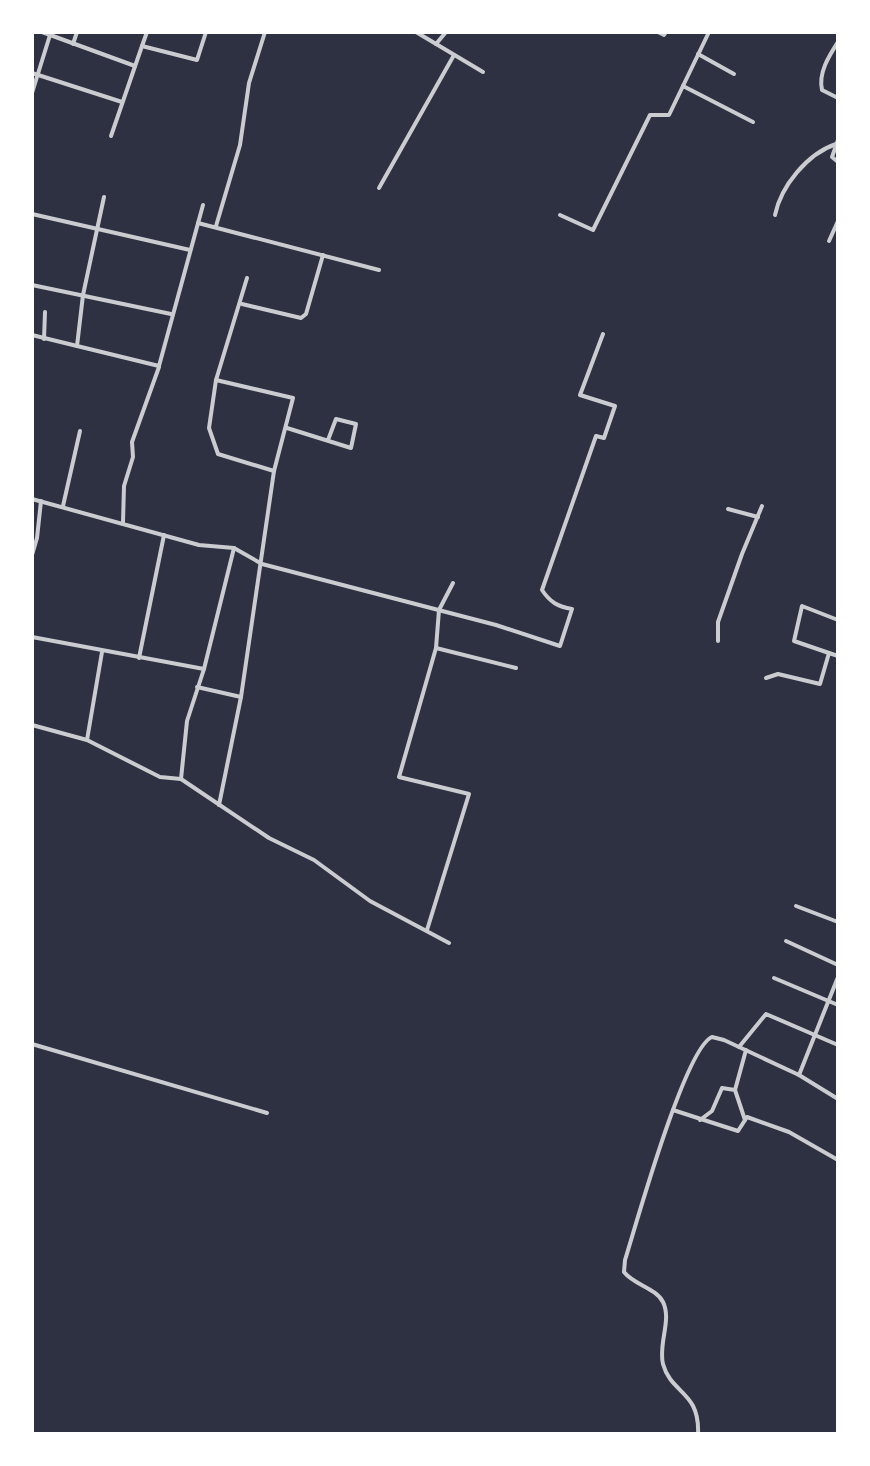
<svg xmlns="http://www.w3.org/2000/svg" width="870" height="1466" viewBox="0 0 870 1466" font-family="Jost,sans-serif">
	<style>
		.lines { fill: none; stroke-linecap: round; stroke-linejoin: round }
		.minor { stroke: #caccd0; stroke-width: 4 }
		.tertiary { stroke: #caccd0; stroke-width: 4 }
	</style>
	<rect width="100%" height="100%" fill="#2d3142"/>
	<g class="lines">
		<g class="minor">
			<path d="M42,32L135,66"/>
			<path d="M416,32L483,72"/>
			<path d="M658,32L664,35L666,32"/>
			<path d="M73,44L77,32"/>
			<path d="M436,44L446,32"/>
			<path d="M142,46L147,32"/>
			<path d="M698,54L734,74"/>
			<path d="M32,73L122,102"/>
			<path d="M683,86L753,122"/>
			<path d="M32,93L50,35"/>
			<path d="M111,136L142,46L197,60L206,32"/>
			<path d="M379,188L454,55"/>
			<path d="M32,214L190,250"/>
			<path d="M560,215L593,230L650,115H669L709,32"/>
			<path d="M775,215C781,186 807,154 836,144"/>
			<path d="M198,223L379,270"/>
			<path d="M216,226L240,145L249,83L265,32"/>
			<path d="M829,241L838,221"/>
			<path d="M247,278L216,380L209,428L218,454L274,471"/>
			<path d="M32,285L171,314"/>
			<path d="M242,304L301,318L306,314L323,255"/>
			<path d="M32,335L159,366L203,205"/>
			<path d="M44,339L45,312"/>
			<path d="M77,346L83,295L104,197"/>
			<path d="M216,380L293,398L274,471L241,697L219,805"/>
			<path d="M287,428L351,448L356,424L336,419L328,440"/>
			<path d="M32,499L199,545L234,548L262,564L496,625L560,646L572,609C558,607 550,602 542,590L596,436L604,438L615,406L580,395L603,334"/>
			<path d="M63,506L80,431"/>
			<path d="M728,509L758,517"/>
			<path d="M123,522L124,486L133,457L132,442L159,367"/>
			<path d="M32,555L37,538L41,501"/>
			<path d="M32,637L204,669"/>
			<path d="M718,641V622L742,554L762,506"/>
			<path d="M436,648L516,668"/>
			<path d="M829,653L838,656"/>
			<path d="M139,658L164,535"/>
			<path d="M766,678L778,674L820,684L829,653L794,641L802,606L838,620"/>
			<path d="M197,687L241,697"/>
			<path d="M32,725L87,740L160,777L181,779L269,838L314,860L370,901L449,943"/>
			<path d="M87,740L102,652"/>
			<path d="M181,779L187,721L204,669L234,548"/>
			<path d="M796,906L838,922"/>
			<path d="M427,930L469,794L399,777L436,648L439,610L453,583"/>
			<path d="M786,941L838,965"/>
			<path d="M774,978L838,1005"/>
			<path d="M739,1047L766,1014L838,1045"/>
			<path d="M799,1075L838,977"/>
			<path d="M735,1090L746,1050"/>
			<path d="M673,1110L738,1131L747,1117L789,1132L838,1160"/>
			<path d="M700,1120L712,1111L722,1088L735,1090L745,1120"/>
		</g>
		<g class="tertiary">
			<path d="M838,42C829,56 818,73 822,90L838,98"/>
			<path d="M838,140L832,157L838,162"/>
			<path d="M32,1044L267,1113"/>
			<path d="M698,1434C700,1391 671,1394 663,1364C658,1344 672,1320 663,1302C656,1288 634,1285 624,1272L625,1260C636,1225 685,1048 712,1037L724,1040L799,1075L838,1099"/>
		</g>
	</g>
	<rect width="870" height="1466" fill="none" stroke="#ffffff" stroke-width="68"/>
</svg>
